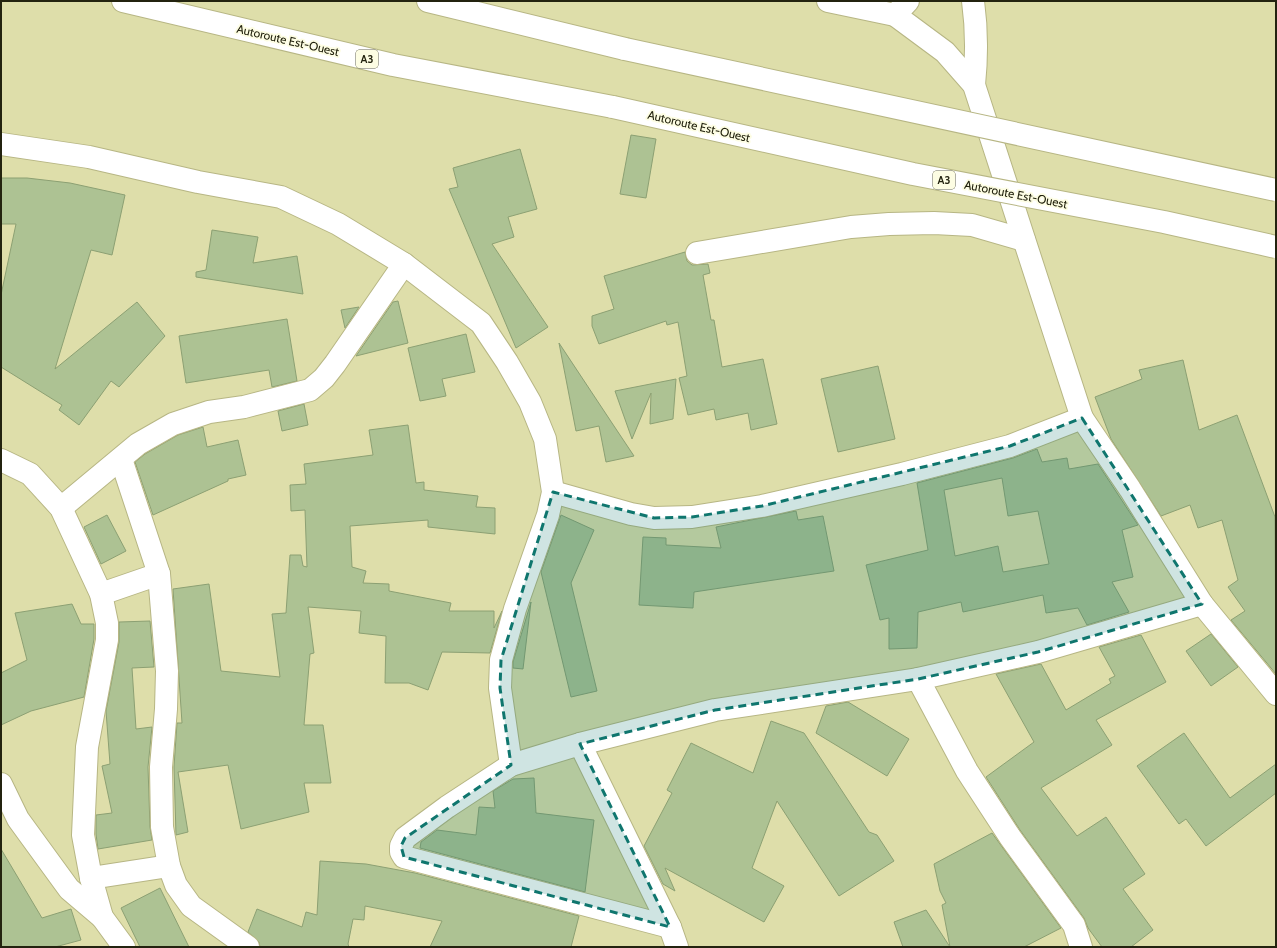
<svg xmlns="http://www.w3.org/2000/svg" width="1277" height="948" viewBox="0 0 1277 948" font-family="Cabin,sans-serif">
	<style>
		.building { fill: #adc293; stroke: #8ca073; fill-rule: evenodd }
		.lines { fill: none; stroke-linecap: round; stroke-linejoin: round }
		.minor-casing { stroke: #b7b684; stroke-width: 24 }
		.highway-casing { stroke: #b7b684; stroke-width: 24 }
		.minor { stroke: #fff; stroke-width: 22 }
		.highway { stroke: #fff; stroke-width: 22 }
		.highway-bridge-casing { stroke: #b7b684; stroke-width: 24; stroke-linecap: butt }
		.highway-bridge { stroke: #fff; stroke-width: 22 }
		.marked { fill: #0f766e; fill-opacity: 0.2; stroke: #0f766e; stroke-width: 3; stroke-dasharray: 8 5; stroke-linejoin: round }
		.labels { text-anchor: middle; dominant-baseline: central; stroke-width: 3.5; stroke-linejoin: round; paint-order: stroke }
		.shield { fill: #fdfde3; stroke: #64644f; stroke-width: 1 }
		.shield-label { font-size: 11px; font-weight: bold; fill: #23230f }
		.street-label { font-size: 12px; fill: #23230f; stroke: #fdfde3 }
	</style>
	<rect width="100%" height="100%" fill="#dedeaa"/>
	<g class="building">
		<path d="M631,135L656,139L646,198L620,194Z"/>
		<path d="M520,149L537,209L508,217L514,237L492,244L548,327L516,348L449,189L458,187L453,168Z"/>
		<path d="M1,178H27L70,183L125,195L112,255L91,250L55,369L137,302L165,336L119,387L111,381L79,425L59,410L62,405L1,367V295L16,224H1Z"/>
		<path d="M212,230L258,237L253,263L297,256L303,294L196,277V272L206,270Z"/>
		<path d="M685,252L687,261L692,265L708,264L710,273L703,275L711,320H714L722,367L763,359L777,424L751,430L748,413L716,420L714,409L688,415L679,378L687,376L678,322L667,325L666,321L599,344L592,326V316L614,309L604,276Z"/>
		<path d="M398,301L408,343L356,356L393,302Z"/>
		<path d="M359,307L345,328L341,310Z"/>
		<path d="M287,319L297,381L272,387L269,370L186,383L179,336Z"/>
		<path d="M466,334L475,372L442,379L446,396L420,401L408,348Z"/>
		<path d="M559,343L612,423L634,456L606,462L599,426L576,431Z"/>
		<path d="M1183,360L1199,430L1237,415L1275,517L1276,674L1231,620L1245,611L1228,587L1238,580L1222,520L1198,528L1190,505L1161,516L1111,439L1095,397L1142,379L1139,370Z"/>
		<path d="M878,366L895,439L838,452L821,379Z"/>
		<path d="M676,379L673,419L650,424L651,393L632,439L615,391Z"/>
		<path d="M304,404L308,425L282,431L278,411Z"/>
		<path d="M408,425L416,483L424,482V490L478,496L476,507L495,508V534L428,527V520L350,526L352,567L366,571L363,583L389,584V591L451,603L449,611H494V628L502,611L490,653L442,652L428,690L409,683H385L386,636L359,633L361,611L308,607L314,653L310,654L304,725H323L331,783H304L309,812L241,829L228,765L178,772L188,832L176,835L174,767L177,723H182L173,589L209,584L221,671L280,677L272,614L286,613L290,555H301L303,566L307,567L305,510L291,511L290,485L306,484L304,464L373,455L369,430Z"/>
		<path d="M203,427L207,447L238,440L246,475L228,479V481L153,515L135,462L145,454L178,435Z"/>
		<path d="M1037,449L1042,462L1067,458L1069,469L1098,464L1138,525L1122,530L1133,577L1112,582L1129,612L1087,625L1078,608L1046,613L1043,595L963,612L961,602L918,612L917,648L889,649V618L880,620L866,565L928,550L917,483L1013,458ZM1002,478L1008,516L1038,511L1049,564L1003,572L998,546L955,556L944,490Z"/>
		<path d="M796,511L798,520L823,516L834,571L694,592L693,608L639,605L643,537L666,538V545L721,548L716,527Z"/>
		<path d="M107,515L126,551L101,564L84,527Z"/>
		<path d="M561,515L594,530L571,583L597,691L571,697L541,572Z"/>
		<path d="M531,602L523,669L513,668V662Z"/>
		<path d="M72,604L81,624H94V639L84,697L31,711L1,725V673L27,660L15,613Z"/>
		<path d="M150,621L154,667L132,668L136,729L152,727L148,767L150,827L152,840L98,849L96,834V815L112,813L102,766L110,764L106,711L119,642V622Z"/>
		<path d="M1211,634L1238,667L1211,686L1186,651Z"/>
		<path d="M1141,635L1166,682L1096,720L1112,745L1041,788L1077,836L1106,817L1145,874L1123,889L1153,930L1131,947H1102L1088,928L1084,918L1020,830L986,777L1034,742L996,674L1041,664L1066,710L1111,683L1109,679L1115,676L1099,647Z"/>
		<path d="M848,702L909,739L887,776L816,733L826,706Z"/>
		<path d="M771,721L804,733L869,832L877,835L894,861L839,896L777,801L752,868L784,886L764,922L665,868L675,891L663,884L644,846L672,793L667,790L691,743L753,773Z"/>
		<path d="M1184,733L1230,798L1276,764V793L1206,846L1186,819L1179,824L1137,766Z"/>
		<path d="M534,778L536,813L594,820L585,892L420,848L421,842L437,830L476,835L479,807L495,808L493,791L513,779Z"/>
		<path d="M992,833L1061,928L1024,947H950L942,905L946,903L940,891L934,864Z"/>
		<path d="M1,849L42,918L71,909L81,940L55,947H1Z"/>
		<path d="M320,861L366,864L415,873L579,916L571,947H430L442,921L365,906L364,920L353,919L348,944L349,947H260L259,942L248,932L257,909L302,927L306,912L317,915Z"/>
		<path d="M160,888L189,947H140L121,908Z"/>
		<path d="M926,910L950,947H903L894,922Z"/>
	</g>
	<g class="lines">
		<defs>
			<g id="minor">
				<path d="M828,1L895,15L908,1"/>
				<path d="M973,1C977,30 977,56 974,85"/>
				<path d="M895,15L945,52L974,85L1082,418"/>
				<path d="M1,144L89,157L198,182L281,197L338,224L404,264L481,323L507,362L530,402L545,439L553,492L548,515L515,609L501,660L500,688L511,765"/>
				<path d="M697,253L851,227L889,224L934,223L972,225L1024,240"/>
				<path d="M121,459L159,574L167,671L166,709L161,767L162,827L169,866L176,885L191,906L248,947"/>
				<path d="M1,460L30,474L61,508L101,594L107,623V640L87,747L83,835L91,878L102,917L124,947"/>
				<path d="M553,492L631,514L654,518L692,517L762,506L902,474L1010,446L1082,418L1130,489L1202,604L1276,694"/>
				<path d="M61,508L138,444L173,424L209,412L244,407L310,390L324,378L335,364L404,264"/>
				<path d="M101,594L159,574"/>
				<path d="M918,679L967,771L1010,837L1074,925L1081,947"/>
				<path d="M580,744L670,927L677,947"/>
				<path d="M1,784L18,819L69,889L102,917"/>
				<path d="M91,878L169,866"/>
				<path d="M670,927L404,857L401,852V846L405,838L447,807L511,765L580,744L715,710L918,679L1038,652L1202,604"/>
			</g>
			<g id="highway">
				<path d="M123,1L393,65L613,107"/>
				<path d="M428,1L625,49"/>
			</g>
		</defs>
		<use href="#minor" class="minor-casing"/>
		<use href="#highway" class="highway-casing"/>
		<use href="#minor" class="minor"/>
		<use href="#highway" class="highway"/>
		<defs>
			<g id="highway-bridge">
				<path d="M625,49L1276,190"/>
				<path d="M613,107L913,174L1164,222L1276,247"/>
			</g>
		</defs>
		<use href="#highway-bridge" class="highway-bridge-casing"/>
		<use href="#highway-bridge" class="highway-bridge"/>
	</g>
	<path class="marked" d="M1082,418L1202,604L1038,652L918,679L715,710L580,744L670,927L404,857L401,846L405,838L511,765L500,688L501,660L553,492L654,518L692,517L762,506L1010,446Z"/>
	<g class="labels">
		<g class="shield">
			<rect x="356" y="50" width="22" height="18" rx="3"/>
			<rect x="933" y="171" width="22" height="18" rx="3"/>
		</g>
		<g class="shield-label">
			<text x="367" y="59">A3</text>
			<text x="944" y="180">A3</text>
		</g>
		<g class="street-label">
			<text transform="translate(288 40) rotate(13)">Autoroute Est-Ouest</text>
			<text transform="translate(699 126) rotate(13)">Autoroute Est-Ouest</text>
			<text transform="translate(1016 194) rotate(11)">Autoroute Est-Ouest</text>
		</g>
	</g>
	<rect width="1277" height="948" fill="none" stroke="#23230f" stroke-width="4"/>
</svg>
